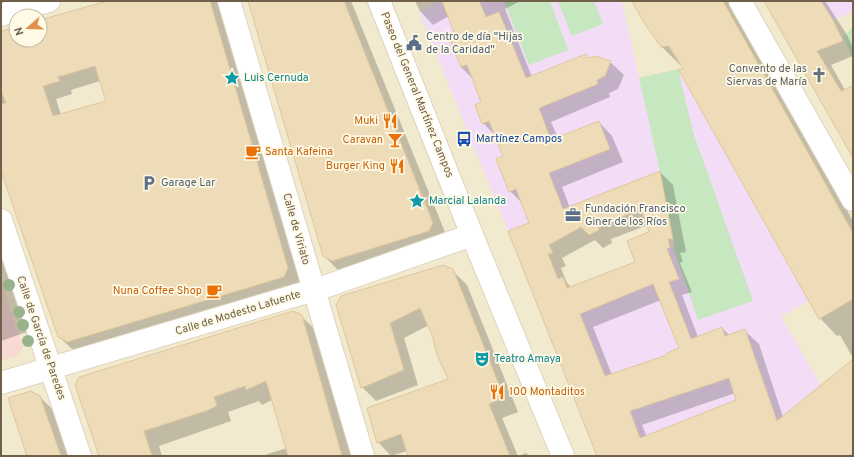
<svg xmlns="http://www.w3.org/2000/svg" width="854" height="457" viewBox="0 0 854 457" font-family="Overpass,sans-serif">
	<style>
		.residential { fill: #f2eacf; fill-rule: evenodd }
		.education { fill: #f3ddf6 }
		.medical { fill: #f8d9d4 }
		.green { fill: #c6e7c0 }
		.shadow { fill: #0003; fill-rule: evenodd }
		.building { fill: #eedcb9; stroke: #e0c69b; fill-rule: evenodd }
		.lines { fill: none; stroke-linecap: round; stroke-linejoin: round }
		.minor-casing { stroke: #ded4bd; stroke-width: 24 }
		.minor { stroke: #fff; stroke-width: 22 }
		.tree { fill: #98b28a }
		.labels { text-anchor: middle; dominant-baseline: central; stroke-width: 3.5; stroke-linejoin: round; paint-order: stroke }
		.service-label { font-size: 11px; fill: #4e5e75; stroke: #fefae6; text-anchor: start }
		.worship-label { font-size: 11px; fill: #5b616d; stroke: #fefae6; text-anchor: end }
		.culture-label { font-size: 11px; fill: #0d838f; stroke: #fefae6; text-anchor: start }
		.street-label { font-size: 11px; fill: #706049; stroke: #fefae6 }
		.food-label { font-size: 11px; fill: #c56008; stroke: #fefae6; text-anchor: end }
		.transit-label { font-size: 11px; fill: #164399; stroke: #fefae6; text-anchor: start }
	</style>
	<rect width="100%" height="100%" fill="#fbf7e0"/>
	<path class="residential" d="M1,1H853V456H1ZM16,16H40V40H16Z"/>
	<g class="education">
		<path d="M439,1H622L639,78L678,69L809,301L781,316L821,385L793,407L808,426L726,456H597L536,301L674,246L660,171L508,231L419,12Z"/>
		<path d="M764,1H853V12L798,34L787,41Z"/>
	</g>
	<path class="medical" d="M1,281L23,347L18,356L1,361Z"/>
	<g class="green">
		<path d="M504,1H550L568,50L529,65Z"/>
		<path d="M558,1H594L603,24L572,36Z"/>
		<path d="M853,26V60L843,35L846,34Z"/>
		<path d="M678,69L693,132L753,301L698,320L673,247L675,246L663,195L660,171L639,78Z"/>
	</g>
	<g class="shadow">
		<path d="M1,1H35L1,11Z"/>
		<path d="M111,1H218L301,282L297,290L73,350L59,337L1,167V33L16,28V40H40V21ZM100,81L107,102L61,115L56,99L72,94L71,90Z"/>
		<path d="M249,1H351L447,237L346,274L338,270L324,256Z"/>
		<path d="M415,1H520L505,9L532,77L589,59L610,62L624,75L618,89L609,93L610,97L551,122L558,138L599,122L612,136L623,162L562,187L570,208L660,172L673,185L686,252L680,253L683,261L680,263L692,292L682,295L698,337L722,328L730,336L745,331L759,344L783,417L853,392V456H598L531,223L523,204L510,191L504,157L496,136L483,123V102L473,79L461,67L457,35L449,16L433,25L420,11ZM648,225L650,233L636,262L572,288L567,283L561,268L566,266L562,258L595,240L603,248L612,243L611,239ZM661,300L680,349L668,356L612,375L593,327ZM735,393L737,401L647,437L642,425Z"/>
		<path d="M633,1H730L853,221V358L840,335L837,336L820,318L685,69L681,64H679L661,46Z"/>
		<path d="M765,1H825L847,35L853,48V56L831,65L845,90L853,87V156Z"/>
		<path d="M1,248L30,331L1,341Z"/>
		<path d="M452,270L467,285L518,412L502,418L518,456H409L407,451L391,456L378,442L449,380L429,325L404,338L418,385L376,401L362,387L337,305Z"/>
		<path d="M301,316L317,331L353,456H261L287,448L272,400L262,405L259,401L228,412L231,421L159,446L162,456H100Z"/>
		<path d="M40,397L58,415L72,456H29Z"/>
		<path d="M526,453L529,456H518Z"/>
	</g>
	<g class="building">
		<path d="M107,1H210L288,268L284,277L67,342L58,337L1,171V104L6,103L1,91V31L16,27V40H40V20ZM95,66L106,101L53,116L43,86L60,81L58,77Z"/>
		<path d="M248,1H344L433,223L429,231L332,261L323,256Z"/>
		<path d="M442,1H479L486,17L499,12L526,78L586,54L588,58L595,56L611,61L605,76L597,80L598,84L539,108L551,140L599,121L610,149L549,173L563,209L660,171L673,239H668L670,247L667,249L679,279L669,282L691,339L722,327L725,336L745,329L777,421L853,359V453L849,456H597L508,231L529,223L516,189L509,192L496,159L503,156L489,121L482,124L475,105L481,102L467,65L461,67L449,37L455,35ZM641,209L649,232L627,241L635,262L567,288L563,277L558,279L548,254L553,253L549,245L581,227L589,235L599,230L598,226ZM653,284L679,348L667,353V355L605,376L580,314ZM729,378L736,400L640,438L630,411Z"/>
		<path d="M632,1H723L853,233V299L819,319L678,69H683L669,46L661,47L643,21Z"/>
		<path d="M764,1H821L833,20L843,41L817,51L841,91L853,86V158Z"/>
		<path d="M443,265L453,269L504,397L489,404L510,456H408L401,434L377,443L367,408L448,379L438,357L433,340H434L420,308L390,323L404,370L361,388L336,305L341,296Z"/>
		<path d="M293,311L302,315L342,456H288L266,381L246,390L245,386L214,397L217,406L206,411L144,431L152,456H99L75,385L79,377Z"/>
		<path d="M31,391L40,396L61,456H27L8,398Z"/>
	</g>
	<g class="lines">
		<defs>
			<g id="minor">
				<path d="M229,1L363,456"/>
				<path d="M379,1L472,235L563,456"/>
				<path d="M740,1L853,200"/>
				<path d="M1,15L49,1"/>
				<path d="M1,220L80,456"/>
				<path d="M1,383L324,287L472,235"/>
			</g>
		</defs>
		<use href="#minor" class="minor-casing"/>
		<use href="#minor" class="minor"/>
	</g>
	<g class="tree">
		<circle cx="9" cy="285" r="6"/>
		<circle cx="19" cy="312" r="6"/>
		<circle cx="23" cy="325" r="6"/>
		<circle cx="28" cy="341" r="6"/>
	</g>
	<defs>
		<symbol id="civic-bare" viewBox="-9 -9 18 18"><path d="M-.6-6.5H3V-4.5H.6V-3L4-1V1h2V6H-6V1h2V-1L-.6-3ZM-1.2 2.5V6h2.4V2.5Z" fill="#5c6f8a" stroke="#fefae6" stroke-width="2.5" paint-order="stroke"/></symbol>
		<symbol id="church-bare" viewBox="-9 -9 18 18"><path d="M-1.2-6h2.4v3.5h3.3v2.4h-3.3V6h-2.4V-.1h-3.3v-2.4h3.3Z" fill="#6b7280" stroke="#fefae6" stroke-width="2.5" paint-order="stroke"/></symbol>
		<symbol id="sight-bare" viewBox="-9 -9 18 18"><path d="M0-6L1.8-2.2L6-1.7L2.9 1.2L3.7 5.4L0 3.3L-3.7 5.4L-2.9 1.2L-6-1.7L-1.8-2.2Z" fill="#0f9aa8" stroke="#fefae6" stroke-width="2.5" paint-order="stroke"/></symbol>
		<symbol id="restaurant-bare" viewBox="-9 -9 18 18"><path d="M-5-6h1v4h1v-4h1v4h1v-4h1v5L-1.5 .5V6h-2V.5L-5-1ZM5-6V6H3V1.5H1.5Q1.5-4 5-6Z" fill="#e8710a" stroke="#fefae6" stroke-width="2.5" paint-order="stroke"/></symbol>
		<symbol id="bus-bare" viewBox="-9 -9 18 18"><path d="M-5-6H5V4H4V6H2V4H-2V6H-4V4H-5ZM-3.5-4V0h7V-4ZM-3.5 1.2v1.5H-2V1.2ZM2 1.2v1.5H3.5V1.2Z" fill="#1a4fb4" stroke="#fefae6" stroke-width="2.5" paint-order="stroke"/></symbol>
		<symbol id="bar-bare" viewBox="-9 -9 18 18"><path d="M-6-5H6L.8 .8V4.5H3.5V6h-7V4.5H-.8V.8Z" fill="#e8710a" stroke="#fefae6" stroke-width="2.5" paint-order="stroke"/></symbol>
		<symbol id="cafe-bare" viewBox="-9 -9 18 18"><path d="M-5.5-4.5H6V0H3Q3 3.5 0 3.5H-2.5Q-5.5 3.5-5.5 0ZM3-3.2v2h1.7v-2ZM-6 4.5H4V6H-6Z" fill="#e8710a" stroke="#fefae6" stroke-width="2.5" paint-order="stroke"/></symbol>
		<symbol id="parking-bare" viewBox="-9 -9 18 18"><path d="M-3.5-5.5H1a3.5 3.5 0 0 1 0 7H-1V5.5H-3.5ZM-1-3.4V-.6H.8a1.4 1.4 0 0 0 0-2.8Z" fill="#5c6f8a" stroke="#fefae6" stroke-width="2.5" paint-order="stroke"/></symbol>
		<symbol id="office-bare" viewBox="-9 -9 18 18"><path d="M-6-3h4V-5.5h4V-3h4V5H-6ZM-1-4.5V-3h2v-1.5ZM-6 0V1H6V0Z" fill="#5c6f8a" stroke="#fefae6" stroke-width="2.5" paint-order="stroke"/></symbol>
		<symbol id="theatre-bare" viewBox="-9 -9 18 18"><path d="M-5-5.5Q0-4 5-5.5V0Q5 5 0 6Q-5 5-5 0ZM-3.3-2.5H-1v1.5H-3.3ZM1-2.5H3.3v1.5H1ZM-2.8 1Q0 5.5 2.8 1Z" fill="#0f9aa8" stroke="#fefae6" stroke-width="2.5" paint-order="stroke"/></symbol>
	</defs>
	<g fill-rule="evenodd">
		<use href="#civic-bare" x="403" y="32" width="22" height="22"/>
		<use href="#church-bare" x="808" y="64" width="22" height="22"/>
		<use href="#sight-bare" x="221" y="67" width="22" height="22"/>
		<use href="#restaurant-bare" x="379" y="110" width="22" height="22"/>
		<use href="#bus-bare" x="453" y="128" width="22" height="22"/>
		<use href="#bar-bare" x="384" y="129" width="22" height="22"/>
		<use href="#cafe-bare" x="242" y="141" width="22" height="22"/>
		<use href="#restaurant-bare" x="386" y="155" width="22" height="22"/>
		<use href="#parking-bare" x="138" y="172" width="22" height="22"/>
		<use href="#sight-bare" x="406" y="190" width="22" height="22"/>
		<use href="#office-bare" x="562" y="204" width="22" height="22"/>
		<use href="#cafe-bare" x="203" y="280" width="22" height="22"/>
		<use href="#theatre-bare" x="471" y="348" width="22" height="22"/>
		<use href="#restaurant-bare" x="486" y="381" width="22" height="22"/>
	</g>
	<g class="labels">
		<g class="service-label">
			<text x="426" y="37">Centro de día "Hijas<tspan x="426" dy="13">de la Caridad"</tspan></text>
			<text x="161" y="183">Garage Lar</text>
			<text x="585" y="209">Fundación Francisco<tspan x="585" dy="13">Giner de los Ríos</tspan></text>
		</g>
		<g class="worship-label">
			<text x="807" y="69">Convento de las<tspan x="807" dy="13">Siervas de María</tspan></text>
		</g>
		<g class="culture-label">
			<text x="244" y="78">Luis Cernuda</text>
			<text x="429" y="201">Marcial Lalanda</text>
			<text x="494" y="359">Teatro Amaya</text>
		</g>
		<g class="street-label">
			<text transform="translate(417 95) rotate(68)">Paseo del General Martínez Campos</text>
			<text transform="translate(296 229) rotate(74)">Calle de Viriato</text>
			<text transform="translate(238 313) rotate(-17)">Calle de Modesto Lafuente</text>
			<text transform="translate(41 338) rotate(71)">Calle de García de Paredes</text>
		</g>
		<g class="food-label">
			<text x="378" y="121">Muki</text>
			<text x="383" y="140">Caravan</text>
			<text x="265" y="152" text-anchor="start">Santa Kafeina</text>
			<text x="385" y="166">Burger King</text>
			<text x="202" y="291">Nuna Coffee Shop</text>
			<text x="509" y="392" text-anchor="start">100 Montaditos</text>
		</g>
		<g class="transit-label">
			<text x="476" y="139">Martínez Campos</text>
		</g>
	</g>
	<rect width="854" height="457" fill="none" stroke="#706049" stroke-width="4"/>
	<g transform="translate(28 28) rotate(250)"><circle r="19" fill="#fefae6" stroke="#c5bca7"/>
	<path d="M0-3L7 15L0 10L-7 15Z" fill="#df914b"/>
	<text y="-6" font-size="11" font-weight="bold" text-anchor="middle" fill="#706049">N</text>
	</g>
</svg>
